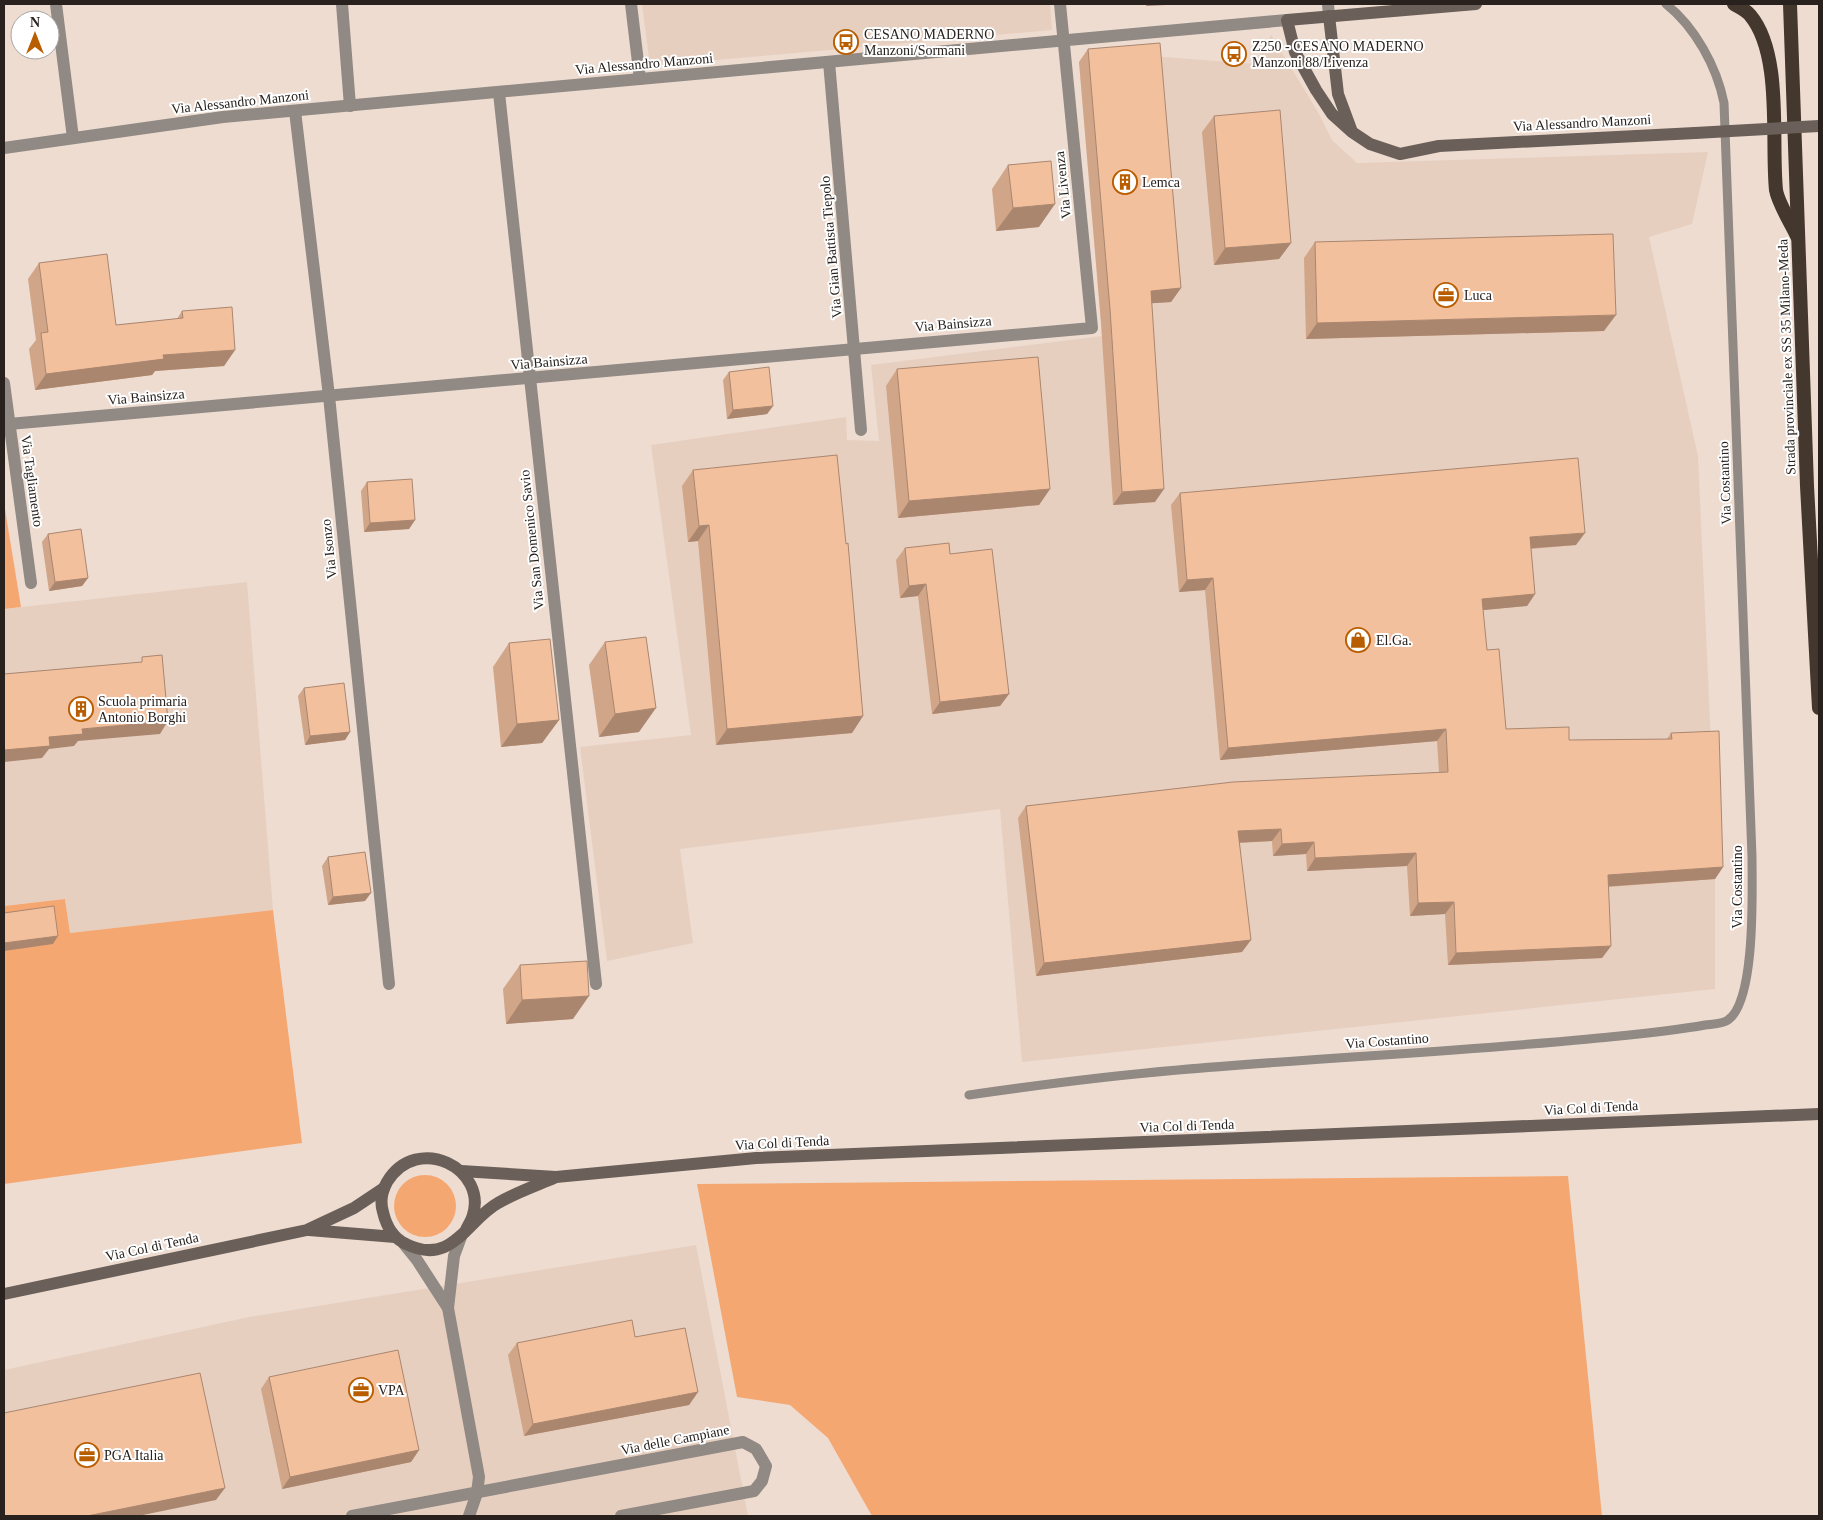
<svg xmlns="http://www.w3.org/2000/svg" width="1823" height="1520" viewBox="0 0 1823 1520" font-family="'Times New Roman',serif">
	<style>
		.built { fill: #e7cfc0 }
		.green { fill: #f5a771 }
		.lines { fill: none; stroke-linecap: round; stroke-linejoin: round }
		.service { stroke: #908984; stroke-width: 9 }
		.minor { stroke: #908984; stroke-width: 12 }
		.tertiary { stroke: #908984; stroke-width: 12 }
		.secondary { stroke: #6a5f59; stroke-width: 12 }
		.trunk { stroke: #44372e; stroke-width: 14 }
		.secondary-bridge { stroke: #6a5f59; stroke-width: 12 }
		.wall { fill: #d1a588 }
		.shaded-wall { fill: #aa866f }
		.building { fill: #f3c09e; stroke: #aa866f }
		.labels { text-anchor: middle; dominant-baseline: central; stroke-width: 4; stroke-linejoin: round; paint-order: stroke }
		.poi-label { font-size: 14px; fill: #28211d; stroke: #fff; text-anchor: start }
		.street-label { font-size: 14px; fill: #28211d; stroke: #fff }
	</style>
	<rect width="100%" height="100%" fill="#eedcd1"/>
	<g class="built">
		<path d="M642,4H1050L1052,30L650,66Z"/>
		<path d="M1271,35L1318,112L1332,140L1357,163L1708,152L1692,224L1649,237L1698,456L1711,743L1715,879V989L1022,1062L1000,809L680,849L693,943L607,961L580,747L691,735L651,445L846,417L847,440L879,441L871,365L1102,336L1079,62L1151,56L1256,64Z"/>
		<path d="M247,582L273,910L70,933L65,899L4,906V609Z"/>
		<path d="M696,1245L748,1516H4V1370L249,1317Z"/>
	</g>
	<g class="green">
		<path d="M4,503L21,607L4,609Z"/>
		<path d="M65,899L70,933L273,910L302,1143L4,1184V906Z"/>
		<circle cx="425" cy="1206" r="31"/>
		<path d="M1568,1176L1602,1516H872L828,1438L790,1405L737,1397L697,1184Z"/>
	</g>
	<g class="lines">
		<path class="service" d="M969,1095C1038,1085 1108,1076 1178,1070C1315,1058 1452,1052 1589,1039C1628,1035 1667,1032 1705,1025C1712,1024 1723,1024 1728,1020C1756,1001 1752,890 1752,857L1724,103C1717,67 1695,27 1666,4"/>
		<g class="minor">
			<path d="M56,4L73,138"/>
			<path d="M342,4L350,106"/>
			<path d="M631,4L640,79"/>
			<path d="M1328,4L1329,16"/>
			<path d="M829,62L861,430"/>
			<path d="M499,93L596,984"/>
			<path d="M295,111L329,396L389,984"/>
			<path d="M4,383L31,583"/>
			<path d="M9,424L1092,328L1060,4"/>
			<path d="M461,1237L454,1256L448,1308L479,1477L477,1493L469,1516"/>
			<path d="M404,1244L417,1260L448,1308"/>
			<path d="M352,1516L743,1442L756,1449L766,1466L762,1481L754,1491L621,1516"/>
		</g>
		<path class="tertiary" d="M4,148L223,117L1287,20"/>
		<g class="secondary">
			<path d="M1476,4L1287,20L1295,52L1316,90L1332,114L1352,132L1370,144L1400,154L1439,146L1695,133"/>
			<path d="M1329,16L1338,94L1351,129"/>
			<path d="M461,1171L556,1177L756,1158L1819,1114"/>
			<path d="M309,1230L395,1237"/>
			<path d="M465,1232C467,1227 470,1223 472,1218C490,1169 417,1132 387,1182C382,1191 380,1202 383,1212C386,1225 393,1238 406,1244C452,1267 467,1220 498,1203C515,1193 535,1186 554,1178"/>
			<path d="M4,1294L307,1230L354,1208L384,1188"/>
		</g>
		<g class="trunk">
			<path d="M1734,4C1739,7 1746,10 1750,15C1783,54 1771,141 1776,190C1778,203 1791,223 1797,236"/>
			<path d="M1790,4L1807,486L1819,708"/>
		</g>
		<path class="secondary-bridge" d="M1695,133L1819,126"/>
	</g>
	<g class="wall">
		<path d="M1088,49L1181,288L1171,302L1152,303L1155,502L1113,505L1101,323L1079,62Z"/>
		<path d="M1214,116L1291,243L1279,259L1214,265L1202,132Z"/>
		<path d="M1008,165L1039,227L996,231L992,189Z"/>
		<path d="M1315,242L1604,331L1306,339L1304,258Z"/>
		<path d="M39,263L116,325L177,319L182,311L235,350L224,366L155,371L152,375L35,390L29,349L36,340L28,279Z"/>
		<path d="M897,369L1050,489L1039,505L898,518L886,386Z"/>
		<path d="M729,372L773,406L767,414L727,419L723,380Z"/>
		<path d="M693,470L846,544L863,716L852,733L716,745L698,541L688,542L682,486Z"/>
		<path d="M367,482L415,520L409,529L364,532L361,491Z"/>
		<path d="M1180,493L1576,545L1531,549L1535,594L1527,606L1483,610L1487,650L1506,729L1569,740L1667,739L1671,733L1723,867L1715,879L1608,887L1611,946L1602,958L1448,965L1445,914L1410,916L1407,866L1307,871L1306,854L1273,856L1272,841L1240,843L1242,952L1036,976L1018,818L1026,806L1439,772L1437,741L1220,760L1205,590L1179,592L1171,505Z"/>
		<path d="M48,534L88,578L82,586L49,591L42,542Z"/>
		<path d="M905,548L950,554L1009,694L1000,706L932,714L918,596L900,598L896,560Z"/>
		<path d="M605,642L639,732L599,737L589,665Z"/>
		<path d="M509,643L559,720L542,743L501,747L493,667Z"/>
		<path d="M304,688L350,732L345,740L305,745L298,696Z"/>
		<path d="M328,857L365,901L328,905L322,866Z"/>
		<path d="M520,965L573,1019L506,1024L503,989Z"/>
		<path d="M635,1337L698,1392L689,1405L524,1436L508,1355L517,1343Z"/>
		<path d="M269,1377L419,1450L411,1462L282,1489L261,1389Z"/>
	</g>
	<g class="shaded-wall">
		<path d="M1147,4H1186L1146,6Z"/>
		<path d="M1055,204L1039,227L996,231L1013,208Z"/>
		<path d="M1291,243L1279,259L1214,265L1225,248Z"/>
		<path d="M1181,288L1171,302L1141,304L1151,291Z"/>
		<path d="M1616,315L1604,331L1306,339L1317,323Z"/>
		<path d="M235,350L224,366L155,371L152,375L35,390L46,374L163,355Z"/>
		<path d="M773,406L767,414L727,419L733,410Z"/>
		<path d="M1050,489L1039,505L898,518L909,501Z"/>
		<path d="M1164,489L1155,502L1113,505L1122,492Z"/>
		<path d="M415,520L409,529L364,532L370,523Z"/>
		<path d="M709,525L698,541L688,542L699,526Z"/>
		<path d="M1585,533L1576,545L1522,549L1530,537Z"/>
		<path d="M88,578L82,586L49,591L55,582Z"/>
		<path d="M1213,578L1205,590L1179,592L1187,580Z"/>
		<path d="M926,584L918,596L900,598L909,586Z"/>
		<path d="M1535,594L1527,606L1474,611L1482,599Z"/>
		<path d="M1009,694L1000,706L932,714L940,702Z"/>
		<path d="M656,708L639,732L599,737L615,714Z"/>
		<path d="M863,716L852,733L716,745L727,729Z"/>
		<path d="M559,720L542,743L501,747L517,724Z"/>
		<path d="M168,721L160,734L78,741L74,746L49,749L42,758L4,762V750L49,737L82,729Z"/>
		<path d="M1446,729L1437,741L1220,760L1228,748Z"/>
		<path d="M350,732L345,740L305,745L310,736Z"/>
		<path d="M1281,829L1272,841L1230,843L1238,831Z"/>
		<path d="M1314,842L1306,854L1273,856L1282,844Z"/>
		<path d="M1416,853L1407,866L1307,871L1315,858Z"/>
		<path d="M1723,867L1715,879L1599,887L1608,875Z"/>
		<path d="M371,893L365,901L328,905L333,897Z"/>
		<path d="M1454,902L1445,914L1410,916L1418,903Z"/>
		<path d="M58,936L53,944L4,951V943Z"/>
		<path d="M1251,940L1242,952L1036,976L1044,963Z"/>
		<path d="M1611,946L1602,958L1448,965L1456,953Z"/>
		<path d="M589,996L573,1019L506,1024L522,1000Z"/>
		<path d="M698,1392L689,1405L524,1436L533,1424Z"/>
		<path d="M419,1450L411,1462L282,1489L290,1477Z"/>
		<path d="M225,1488L216,1500L138,1516H87Z"/>
	</g>
	<g class="building">
		<path d="M1160,43L1181,288L1151,291L1164,489L1122,492L1110,309L1088,49Z"/>
		<path d="M1280,110L1291,243L1225,248L1214,116Z"/>
		<path d="M1051,161L1055,204L1013,208L1008,165Z"/>
		<path d="M1613,234L1616,315L1317,323L1315,242Z"/>
		<path d="M107,254L116,325L183,318L182,311L232,307L235,350L163,355L164,359L46,374L41,333L48,332L39,263Z"/>
		<path d="M1038,357L1050,489L909,501L897,369Z"/>
		<path d="M769,367L773,406L733,410L729,372Z"/>
		<path d="M837,455L846,544L848,543L863,716L727,729L709,525L699,526L693,470Z"/>
		<path d="M1578,458L1585,533L1530,537L1535,594L1482,599L1487,650L1499,649L1506,729L1569,727V740L1672,739L1671,733L1719,731L1723,867L1608,875L1611,946L1456,953L1454,902L1418,903L1416,853L1315,858L1314,842L1282,844L1281,829L1238,831L1251,940L1044,963L1026,806L1233,782L1448,772L1446,729L1228,748L1213,578L1187,580L1180,493Z"/>
		<path d="M412,479L415,520L370,523L367,482Z"/>
		<path d="M81,529L88,578L55,582L48,534Z"/>
		<path d="M949,543L950,554L992,549L1009,694L940,702L926,584L909,586L905,548Z"/>
		<path d="M646,637L656,708L615,714L605,642Z"/>
		<path d="M550,639L559,720L517,724L509,643Z"/>
		<path d="M162,655L168,721L82,729L83,734L49,737L50,746L4,750V674L142,662V657Z"/>
		<path d="M344,683L350,732L310,736L304,688Z"/>
		<path d="M365,852L371,893L333,897L328,857Z"/>
		<path d="M54,906L58,936L4,943V913Z"/>
		<path d="M587,961L589,996L522,1000L520,965Z"/>
		<path d="M632,1320L635,1337L685,1328L698,1392L533,1424L517,1343Z"/>
		<path d="M398,1350L419,1450L290,1477L269,1377Z"/>
		<path d="M200,1373L225,1488L87,1516H4V1413Z"/>
	</g>
	<defs>
		<symbol id="bus-ring" viewBox="-11 -11 22 22"><circle r="9.5" fill="#fff" stroke="#b95e00" stroke-width="1.5"/><path d="M-5-6H5V4H4V6H2V4H-2V6H-4V4H-5ZM-3.5-4V0h7V-4ZM-3.5 1.2v1.5H-2V1.2ZM2 1.2v1.5H3.5V1.2Z" fill="#b95e00"/></symbol>
		<symbol id="building-ring" viewBox="-11 -11 22 22"><circle r="9.5" fill="#fff" stroke="#b95e00" stroke-width="1.5"/><path d="M-4-6H4V6H1V3H-1V6H-4ZM-2.5-4.3h1.7v1.8h-1.7ZM.8-4.3h1.7v1.8H.8ZM-2.5-1h1.7V.8h-1.7ZM.8-1h1.7V.8H.8Z" fill="#b95e00"/></symbol>
		<symbol id="office-ring" viewBox="-11 -11 22 22"><circle r="9.5" fill="#fff" stroke="#b95e00" stroke-width="1.5"/><path d="M-6-3h4V-5.5h4V-3h4V5H-6ZM-1-4.5V-3h2v-1.5ZM-6 0V1H6V0Z" fill="#b95e00"/></symbol>
		<symbol id="shop-ring" viewBox="-11 -11 22 22"><circle r="9.5" fill="#fff" stroke="#b95e00" stroke-width="1.5"/><path d="M-5-2.5h2.3a2.7 3.5 0 0 1 5.4 0H5L5.5 6h-11ZM-1.5-2.5h3a1.5 2.3 0 0 0-3 0Z" fill="#b95e00"/></symbol>
	</defs>
	<g fill-rule="evenodd">
		<use href="#bus-ring" x="832" y="28" width="28" height="28"/>
		<use href="#bus-ring" x="1220" y="40" width="28" height="28"/>
		<use href="#building-ring" x="1111" y="168" width="28" height="28"/>
		<use href="#office-ring" x="1432" y="281" width="28" height="28"/>
		<use href="#shop-ring" x="1344" y="626" width="28" height="28"/>
		<use href="#building-ring" x="67" y="695" width="28" height="28"/>
		<use href="#office-ring" x="347" y="1376" width="28" height="28"/>
		<use href="#office-ring" x="73" y="1441" width="28" height="28"/>
	</g>
	<g class="labels">
		<g class="poi-label">
			<text x="864" y="34">CESANO MADERNO<tspan x="864" dy="16">Manzoni/Sormani</tspan></text>
			<text x="1252" y="46">Z250 - CESANO MADERNO<tspan x="1252" dy="16">Manzoni 88/Livenza</tspan></text>
			<text x="1142" y="182">Lemca</text>
			<text x="1464" y="295">Luca</text>
			<text x="1376" y="640">El.Ga.</text>
			<text x="98" y="701">Scuola primaria<tspan x="98" dy="16">Antonio Borghi</tspan></text>
			<text x="378" y="1390">VPA</text>
			<text x="104" y="1455">PGA Italia</text>
		</g>
		<g class="street-label">
			<text transform="translate(644 64) rotate(-5)">Via Alessandro Manzoni</text>
			<text transform="translate(240 102) rotate(-6)">Via Alessandro Manzoni</text>
			<text transform="translate(1582 123) rotate(-3)">Via Alessandro Manzoni</text>
			<text transform="translate(1063 185) rotate(-96)">Via Livenza</text>
			<text transform="translate(831 247) rotate(-95)">Via Gian Battista Tiepolo</text>
			<text transform="translate(953 324) rotate(-5)">Via Bainsizza</text>
			<text transform="translate(1787 357) rotate(-92)">Strada provinciale ex SS 35 Milano-Meda</text>
			<text transform="translate(549 362) rotate(-5)">Via Bainsizza</text>
			<text transform="translate(146 397) rotate(-5)">Via Bainsizza</text>
			<text transform="translate(32 481) rotate(82)">Via Tagliamento</text>
			<text transform="translate(1725 483) rotate(-92)">Via Costantino</text>
			<text transform="translate(532 540) rotate(-96)">Via San Domenico Savio</text>
			<text transform="translate(329 549) rotate(-96)">Via Isonzo</text>
			<text transform="translate(1737 887) rotate(-90)">Via Costantino</text>
			<text transform="translate(1387 1041) rotate(-4)">Via Costantino</text>
			<text transform="translate(1591 1108) rotate(-3)">Via Col di Tenda</text>
			<text transform="translate(1187 1126) rotate(-2)">Via Col di Tenda</text>
			<text transform="translate(782 1143) rotate(-3)">Via Col di Tenda</text>
			<text transform="translate(152 1247) rotate(-12)">Via Col di Tenda</text>
			<text transform="translate(675 1440) rotate(-11)">Via delle Campiane</text>
		</g>
	</g>
	<rect width="1823" height="1520" fill="none" stroke="#28211d" stroke-width="10"/>
	<g transform="translate(35 35)"><circle r="24" fill="#ffffff" stroke="#a9a6a5"/>
	<path d="M0-4L9 19L0 12L-9 19Z" fill="#b95e00"/>
	<text y="-8" font-size="14" font-weight="bold" text-anchor="middle" fill="#28211d">N</text>
	</g>
</svg>
